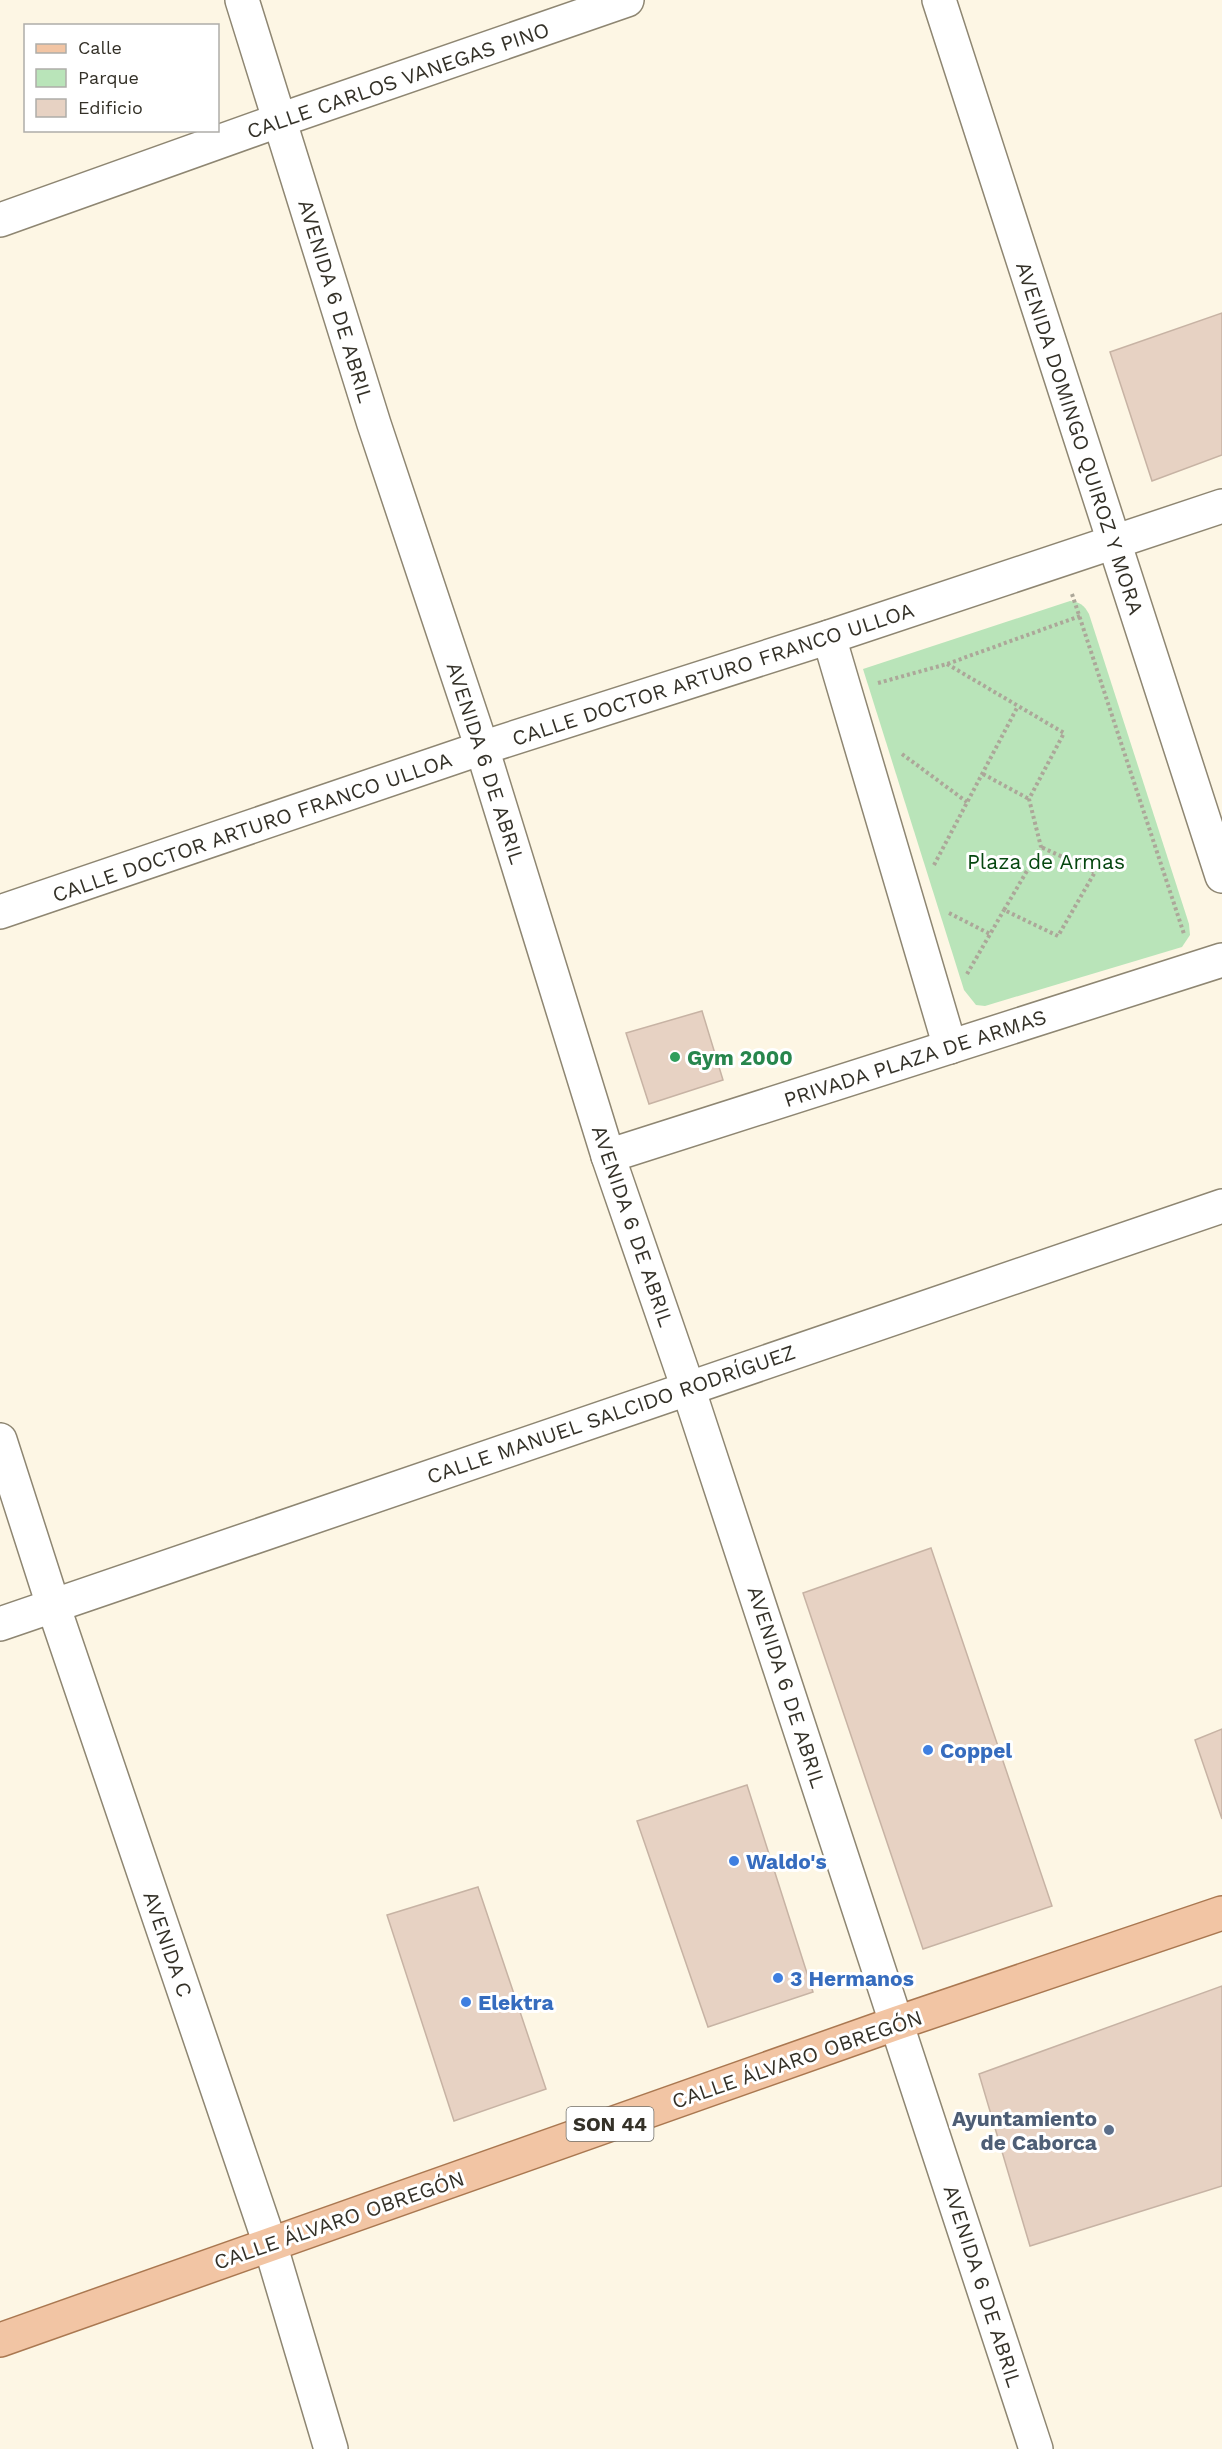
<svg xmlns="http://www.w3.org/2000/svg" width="1222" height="2449" viewBox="0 0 1222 2449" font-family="'Work Sans',sans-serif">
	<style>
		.green { fill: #b9e4b9 }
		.building { fill: #e7d2c3; stroke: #c7b3a4; stroke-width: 1.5 }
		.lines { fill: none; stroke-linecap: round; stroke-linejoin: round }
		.minor-casing { stroke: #8e8672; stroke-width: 36 }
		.major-casing { stroke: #aa7851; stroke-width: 36 }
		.path { stroke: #aca799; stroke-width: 4; stroke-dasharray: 3 3; stroke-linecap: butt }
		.minor { stroke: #fff; stroke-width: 33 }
		.major { stroke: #f2c5a4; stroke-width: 33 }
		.leisure-dot { fill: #2e9e5b; stroke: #fff; stroke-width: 2 }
		.shop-dot { fill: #3f7fe0; stroke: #fff; stroke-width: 2 }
		.service-dot { fill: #5c6f8a; stroke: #fff; stroke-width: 2 }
		.labels { text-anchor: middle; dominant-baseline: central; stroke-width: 6; stroke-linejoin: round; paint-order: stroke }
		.shield { fill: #fff; stroke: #716f68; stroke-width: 1.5 }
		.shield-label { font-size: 20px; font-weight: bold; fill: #343128 }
		.street-label { font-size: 21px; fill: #343128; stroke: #fff }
		.park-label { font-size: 21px; fill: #064710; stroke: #fff }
		.leisure-label { font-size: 21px; font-weight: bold; fill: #27864d; stroke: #fff; text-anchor: start }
		.shop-label { font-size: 21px; font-weight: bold; fill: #366cbe; stroke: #fff; text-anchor: start }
		.service-label { font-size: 21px; font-weight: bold; fill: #4e5e75; stroke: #fff; text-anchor: end }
	</style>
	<rect width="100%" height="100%" fill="#fdf6e4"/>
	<path class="green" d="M1070,601C1080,602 1084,605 1089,614L1189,924L1190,935L1182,947L985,1006L976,1005L964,990L863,669Z"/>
	<g class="building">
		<path d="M1222,313V455L1152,481L1110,352Z"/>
		<path d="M702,1011L723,1080L649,1104L626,1033Z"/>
		<path d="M931,1548L1052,1906L923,1949L803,1593Z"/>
		<path d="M1222,1729V1819L1195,1740Z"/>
		<path d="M747,1785L813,1992L708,2027L637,1821Z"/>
		<path d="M478,1887L546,2089L454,2121L387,1915Z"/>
		<path d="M1222,1986V2186L1030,2246L979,2074Z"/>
	</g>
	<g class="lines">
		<defs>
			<g id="minor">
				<path d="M242,0L374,424L482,748L608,1156L688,1388L1036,2449"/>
				<path d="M939,0L1222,876"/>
				<path d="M0,220L280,120L627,0"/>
				<path d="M829,637L950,1047"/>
				<path d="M0,912L482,748L829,637L1222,506"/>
				<path d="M608,1156L1222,960"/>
				<path d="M0,1440L53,1605L270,2244L331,2449"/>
				<path d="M0,1624L1222,1206"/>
			</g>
			<path id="major" d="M0,2340L897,2023L1222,1913"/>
		</defs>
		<use href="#minor" class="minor-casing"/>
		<use href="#major" class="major-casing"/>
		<g class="path">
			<path d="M1072,594L1184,934"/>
			<path d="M947,664L1064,733L1029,799L1041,847L1004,910L1058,936L1095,872L1041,847"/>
			<path d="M878,683L947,664L1080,616"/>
			<path d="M902,754L967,802"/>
			<path d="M983,774L1029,799"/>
			<path d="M934,865L1018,706"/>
			<path d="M949,913L990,934"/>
			<path d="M967,974L1004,910"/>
		</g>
		<use href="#minor" class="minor"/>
		<use href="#major" class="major"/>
	</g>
	<circle class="leisure-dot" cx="675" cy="1057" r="6"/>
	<g class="shop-dot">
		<circle cx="928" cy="1750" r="6"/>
		<circle cx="734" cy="1861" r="6"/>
		<circle cx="778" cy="1978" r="6"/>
		<circle cx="466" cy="2002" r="6"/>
	</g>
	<circle class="service-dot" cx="1109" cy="2130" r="6"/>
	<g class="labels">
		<rect class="shield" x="566.5" y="2107" width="87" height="34" rx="4.5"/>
		<g class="shield-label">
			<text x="610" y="2124">SON 44</text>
		</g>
		<g class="street-label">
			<text transform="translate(398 80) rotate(-19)">CALLE CARLOS VANEGAS PINO</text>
			<text transform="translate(336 301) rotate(73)">AVENIDA 6 DE ABRIL</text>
			<text transform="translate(1080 438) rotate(72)">AVENIDA DOMINGO QUIROZ Y MORA</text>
			<text transform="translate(713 674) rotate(-18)">CALLE DOCTOR ARTURO FRANCO ULLOA</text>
			<text transform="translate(486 763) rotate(72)">AVENIDA 6 DE ABRIL</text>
			<text transform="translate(252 827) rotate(-19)">CALLE DOCTOR ARTURO FRANCO ULLOA</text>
			<text transform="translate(915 1058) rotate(-18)">PRIVADA PLAZA DE ARMAS</text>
			<text transform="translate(633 1226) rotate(71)">AVENIDA 6 DE ABRIL</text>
			<text transform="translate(611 1414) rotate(-19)">CALLE MANUEL SALCIDO RODRÍGUEZ</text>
			<text transform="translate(787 1687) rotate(72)">AVENIDA 6 DE ABRIL</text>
			<text transform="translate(168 1944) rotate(71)">AVENIDA C</text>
			<text transform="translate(797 2059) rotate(-19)">CALLE ÁLVARO OBREGÓN</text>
			<text transform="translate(339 2220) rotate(-19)">CALLE ÁLVARO OBREGÓN</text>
			<text transform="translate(983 2286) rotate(72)">AVENIDA 6 DE ABRIL</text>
		</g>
		<g class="park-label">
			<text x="1046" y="861">Plaza de Armas</text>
		</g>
		<g class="leisure-label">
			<text x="687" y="1057">Gym 2000</text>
		</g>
		<g class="shop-label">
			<text x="940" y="1750">Coppel</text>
			<text x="746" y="1861">Waldo's</text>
			<text x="790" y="1978">3 Hermanos</text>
			<text x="478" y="2002">Elektra</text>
		</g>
		<g class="service-label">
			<text x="1097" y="2118">Ayuntamiento<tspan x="1097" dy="24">de Caborca</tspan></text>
		</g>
	</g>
	<rect x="24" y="24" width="195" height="108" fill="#ffffff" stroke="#aeada9" stroke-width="1.5"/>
	<rect x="36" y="44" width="30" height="9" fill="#f2c5a4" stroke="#aeada9" stroke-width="1.5"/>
	<text x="78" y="54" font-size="18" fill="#343128">Calle</text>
	<rect x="36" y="69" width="30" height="18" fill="#b9e4b9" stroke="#aeada9" stroke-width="1.5"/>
	<text x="78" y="84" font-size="18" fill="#343128">Parque</text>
	<rect x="36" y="99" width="30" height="18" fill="#e7d2c3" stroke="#aeada9" stroke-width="1.5"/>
	<text x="78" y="114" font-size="18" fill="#343128">Edificio</text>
</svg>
